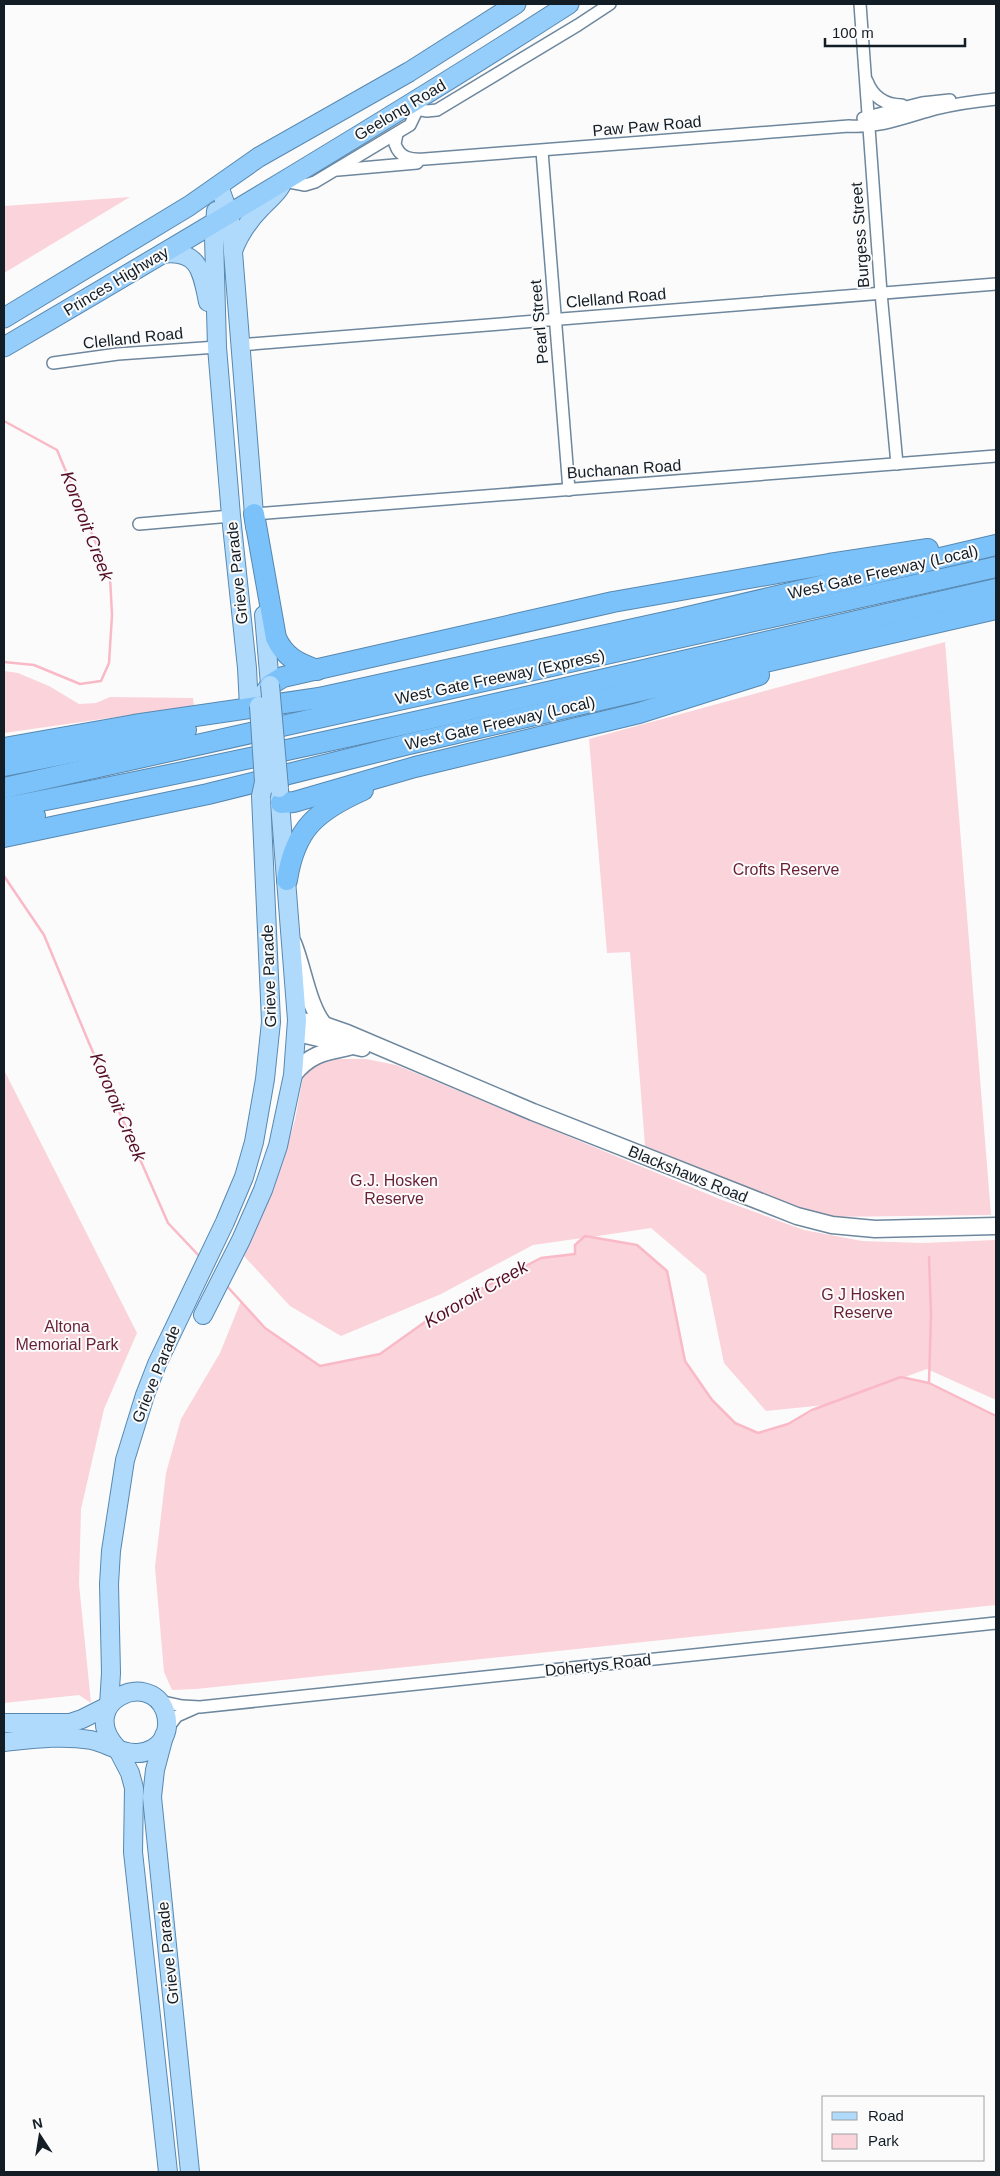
<svg xmlns="http://www.w3.org/2000/svg" width="1000" height="2176" viewBox="0 0 1000 2176" font-family="Helvetica,sans-serif">
	<style>
		.green { fill: #fbd3db; fill-rule: evenodd }
		.lines { fill: none; stroke-linecap: round; stroke-linejoin: round }
		.stream { stroke: #f9b9c6; stroke-width: 2.5 }
		.minor-casing { stroke: #6e879d; stroke-width: 14 }
		.secondary-casing { stroke: #6e879d; stroke-width: 19 }
		.primary-casing { stroke: #5788b0; stroke-width: 20 }
		.trunk-casing { stroke: #5788b0; stroke-width: 21 }
		.motorway-casing { stroke: #5788b0; stroke-width: 22 }
		.minor { stroke: #fff; stroke-width: 11 }
		.secondary { stroke: #fff; stroke-width: 16 }
		.primary { stroke: #b0dafc; stroke-width: 18 }
		.trunk { stroke: #96cefb; stroke-width: 19 }
		.motorway { stroke: #7cc2fa; stroke-width: 20 }
		.primary-bridge-casing { stroke: #5788b0; stroke-width: 20; stroke-linecap: butt }
		.primary-bridge { stroke: #b0dafc; stroke-width: 18 }
		.labels { text-anchor: middle; dominant-baseline: central; stroke-width: 4; stroke-linejoin: round; paint-order: stroke }
		.street-label { font-size: 16px; fill: #131d26; stroke: #fbfbfb }
		.park-label { font-size: 16px; fill: #691f36; stroke: #fbfbfb }
		.water-label { font-size: 18px; font-style: italic; fill: #560d28; stroke: #fbfbfb }
	</style>
	<rect width="100%" height="100%" fill="#fbfbfb"/>
	<g class="green">
		<path d="M130,197L4,273V206Z"/>
		<path d="M945,642L991,1215L823,1217L645,1146L630,952L607,953L589,739Z"/>
		<path d="M4,671L18,673L49,686L79,704L96,703L110,697L193,698L194,706L4,733Z"/>
		<path d="M338,1059H366L396,1065L722,1200L804,1230L862,1241L922,1243L996,1240V1400L927,1369L905,1377L929,1383L996,1416V1605L196,1689L172,1690L164,1672L155,1567L166,1473L181,1419L220,1353L241,1301L265,1328L320,1366L380,1354L446,1307L541,1258L575,1254V1245L582,1238L533,1245L441,1294L341,1336L290,1306L244,1256L281,1167L295,1120L303,1076L317,1065ZM651,1228L706,1275L724,1363L766,1411L825,1405L788,1424L758,1433L735,1423L712,1400L685,1361L667,1271L637,1245L591,1237Z"/>
		<path d="M4,1070L137,1333L104,1409L81,1509L79,1584L91,1703L79,1695L4,1703Z"/>
	</g>
	<g class="lines">
		<g class="stream">
			<path d="M4,421L57,450L110,577L112,615L109,663L101,681L80,684L34,665L4,662"/>
			<path d="M4,876L44,935L89,1043L168,1223L201,1258"/>
			<path d="M929,1257L931,1315L929,1383"/>
			<path d="M225,1284L265,1328L320,1366L380,1354L446,1307L541,1258L575,1254V1245L585,1236L637,1245L667,1271L685,1361L712,1400L735,1423L758,1433L788,1424L812,1410L901,1377L929,1383L996,1416"/>
		</g>
		<defs>
			<g id="minor">
				<path d="M860,4L881,293L897,464"/>
				<path d="M867,81C873,97 885,105 902,105"/>
				<path d="M405,107L427,111L437,110L578,25L610,4"/>
				<path d="M863,118L922,103L950,100"/>
				<path d="M397,134L395,144C400,159 412,160 425,159L849,126C880,128 906,117 935,109C955,104 976,101 996,99"/>
				<path d="M542,151L569,490"/>
				<path d="M338,170L417,163"/>
				<path d="M284,181L305,185L315,182L410,125L420,104"/>
				<path d="M239,345L996,284"/>
				<path d="M53,363L118,354L217,347"/>
				<path d="M254,514L996,456"/>
				<path d="M139,524L231,516"/>
				<path d="M159,1701L182,1706L200,1707L996,1623"/>
				<path d="M167,1729L177,1716L195,1708"/>
			</g>
			<g id="secondary">
				<path d="M293,943C303,967 308,1006 324,1025"/>
				<path d="M297,1020L324,1025L347,1033L533,1112L797,1216L832,1225L875,1229L996,1226"/>
				<path d="M297,1033L362,1048"/>
				<path d="M293,1075C310,1054 324,1052 349,1047"/>
			</g>
			<g id="primary">
				<path d="M219,186L229,214L231,227L255,527"/>
				<path d="M216,211L214,237L217,347L231,516L247,668L249,707"/>
				<path d="M233,251C239,235 250,219 262,207C269,199 276,195 281,186"/>
				<path d="M162,254C199,249 202,272 208,302"/>
				<path d="M263,694L270,685L264,615"/>
				<path d="M203,1315L241,1240L263,1190L278,1146L293,1075L297,1020L279,790"/>
				<path d="M109,1705L111,1673L109,1584L111,1551L125,1460L145,1395L157,1364L225,1222L244,1177L254,1142L265,1079L271,1022L261,796"/>
				<path d="M4,1723H70L82,1719L108,1706"/>
				<path d="M164,1736L155,1770L152,1797L190,2172"/>
				<path d="M4,1742C33,1739 62,1735 91,1740C106,1743 120,1753 135,1753C146,1754 159,1747 164,1737C168,1729 168,1720 165,1711C149,1669 77,1702 116,1747"/>
				<path d="M117,1748L130,1773L134,1788L133,1852L168,2172"/>
			</g>
			<g id="trunk">
				<path d="M4,318L189,206L259,157L409,72L516,4"/>
				<path d="M4,347C194,236 384,123 569,4"/>
			</g>
			<g id="motorway">
				<path d="M254,514L276,638C285,657 297,663 317,670"/>
				<path d="M270,685L283,677L613,602L829,564L928,549"/>
				<path d="M4,748L134,725L319,698L679,619L996,545"/>
				<path d="M4,766L186,730"/>
				<path d="M4,788L996,567"/>
				<path d="M281,803L294,802L415,767L639,713L759,675"/>
				<path d="M4,808C337,744 666,664 996,589"/>
				<path d="M4,823L35,816"/>
				<path d="M4,837L208,794L409,744L996,609"/>
				<path d="M287,880C295,829 316,811 363,790"/>
			</g>
		</defs>
		<use href="#minor" class="minor-casing"/>
		<use href="#secondary" class="secondary-casing"/>
		<use href="#primary" class="primary-casing"/>
		<use href="#trunk" class="trunk-casing"/>
		<use href="#motorway" class="motorway-casing"/>
		<use href="#minor" class="minor"/>
		<use href="#secondary" class="secondary"/>
		<use href="#primary" class="primary"/>
		<use href="#trunk" class="trunk"/>
		<use href="#motorway" class="motorway"/>
		<defs>
			<g id="primary-bridge">
				<path d="M270,685L279,788"/>
				<path d="M259,706L264,782L261,796"/>
			</g>
		</defs>
		<use href="#primary-bridge" class="primary-bridge-casing"/>
		<use href="#primary-bridge" class="primary-bridge"/>
	</g>
	<g class="labels">
		<g class="street-label">
			<text transform="translate(400 110) rotate(-31)">Geelong Road</text>
			<text transform="translate(647 126) rotate(-5)">Paw Paw Road</text>
			<text transform="translate(860 235) rotate(-94)">Burgess Street</text>
			<text transform="translate(116 281) rotate(-31)">Princes Highway</text>
			<text transform="translate(616 298) rotate(-5)">Clelland Road</text>
			<text transform="translate(539 322) rotate(-95)">Pearl Street</text>
			<text transform="translate(133 338) rotate(-6)">Clelland Road</text>
			<text transform="translate(624 469) rotate(-4)">Buchanan Road</text>
			<text transform="translate(883 572) rotate(-13)">West Gate Freeway (Local)</text>
			<text transform="translate(237 573) rotate(-96)">Grieve Parade</text>
			<text transform="translate(500 677) rotate(-12)">West Gate Freeway (Express)</text>
			<text transform="translate(500 723) rotate(-13)">West Gate Freeway (Local)</text>
			<text transform="translate(269 976) rotate(-92)">Grieve Parade</text>
			<text transform="translate(688 1174) rotate(22)">Blackshaws Road</text>
			<text transform="translate(156 1374) rotate(-68)">Grieve Parade</text>
			<text transform="translate(598 1665) rotate(-6)">Dohertys Road</text>
			<text transform="translate(168 1953) rotate(-96)">Grieve Parade</text>
		</g>
		<g class="park-label">
			<text x="786" y="869">Crofts Reserve</text>
			<text x="394" y="1180">G.J. Hosken<tspan x="394" dy="18">Reserve</tspan></text>
			<text x="863" y="1294">G J Hosken<tspan x="863" dy="18">Reserve</tspan></text>
			<text x="67" y="1326">Altona<tspan x="67" dy="18">Memorial Park</tspan></text>
		</g>
		<g class="water-label">
			<text transform="translate(87 526) rotate(69)">Kororoit Creek</text>
			<text transform="translate(118 1107) rotate(67)">Kororoit Creek</text>
			<text transform="translate(476 1294) rotate(-30)">Kororoit Creek</text>
		</g>
	</g>
	<rect width="1000" height="2176" fill="none" stroke="#131d26" stroke-width="10"/>
	<rect x="822" y="2096" width="162" height="65" fill="#fbfbfb" stroke="#9ea2a6"/>
	<rect x="832" y="2112" width="25" height="8" fill="#b0dafc" stroke="#9ea2a6"/>
	<text x="868" y="2121" font-size="15" fill="#131d26">Road</text>
	<rect x="832" y="2134" width="25" height="15" fill="#fbd3db" stroke="#9ea2a6"/>
	<text x="868" y="2146" font-size="15" fill="#131d26">Park</text>
	<g transform="translate(40 2136) rotate(348)" stroke="#fbfbfb" stroke-width="4" paint-order="stroke">
	<path d="M0-4L9 19L0 12L-9 19Z" fill="#131d26"/>
	<text y="-8" font-size="14" font-weight="bold" text-anchor="middle" fill="#131d26">N</text>
	</g>
	<path d="M825 38v8h140v-8" fill="none" stroke="#131d26" stroke-width="2.5"/>
	<text x="832" y="38" font-size="15" fill="#131d26" stroke="#fbfbfb" stroke-width="4" paint-order="stroke">100 m</text>
</svg>
